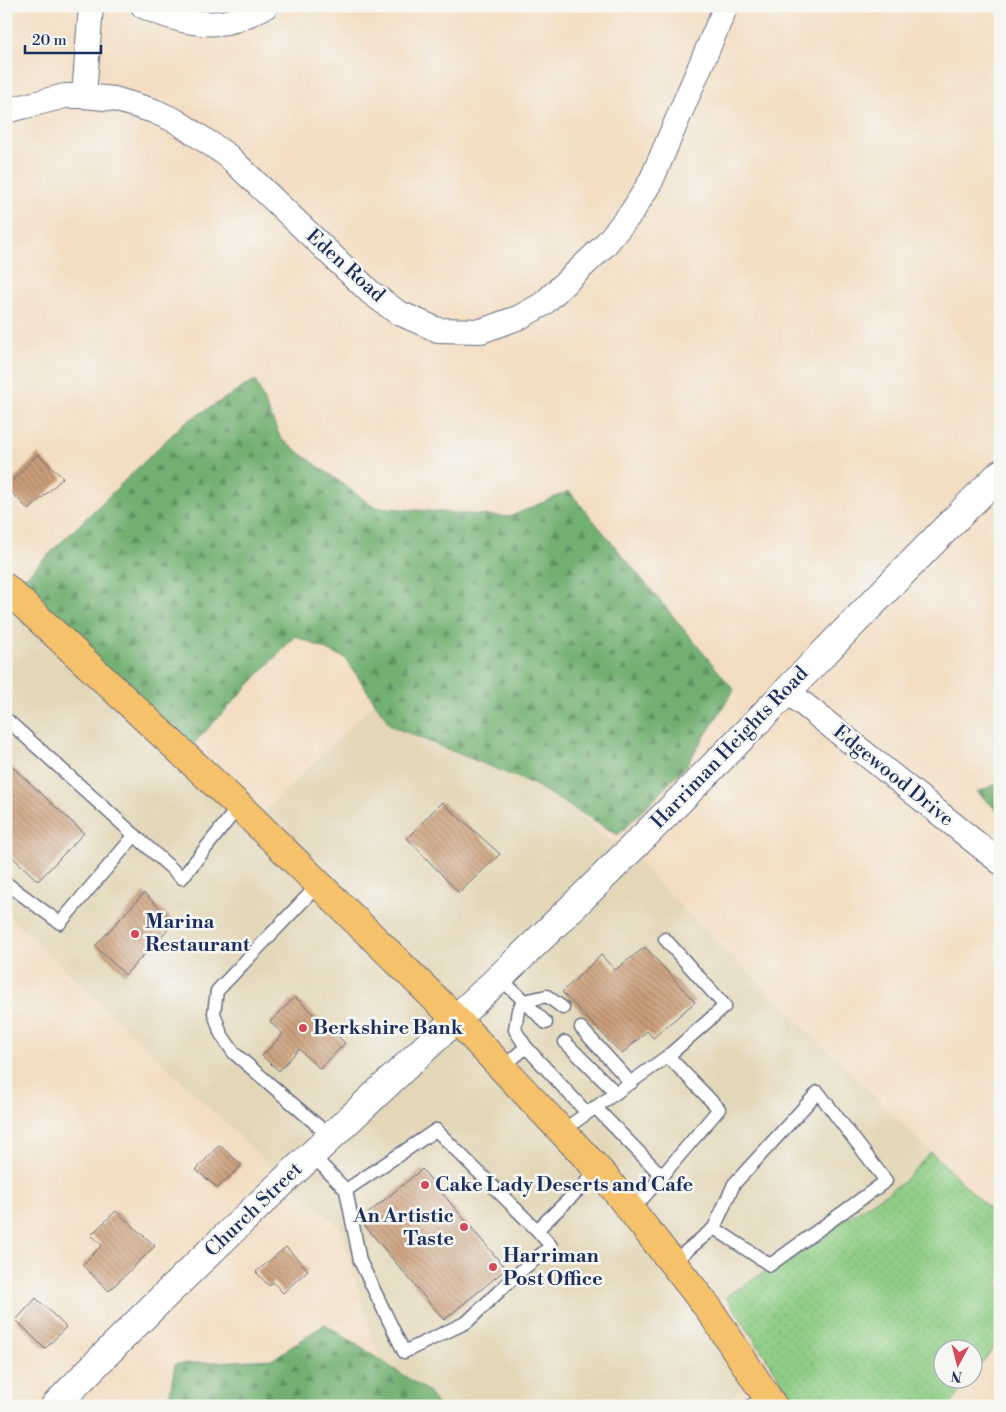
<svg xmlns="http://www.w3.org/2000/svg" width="1006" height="1412" viewBox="0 0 1006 1412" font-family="'Libre Bodoni',serif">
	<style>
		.built { fill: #e3d7b8 }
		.grass { fill: url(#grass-dots); stroke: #547e71 }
		.forest { fill: url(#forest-firs); stroke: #467068 }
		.building { fill: url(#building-back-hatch) }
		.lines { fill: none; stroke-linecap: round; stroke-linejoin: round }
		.service-casing { stroke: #676c81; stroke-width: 15 }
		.minor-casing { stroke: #676c81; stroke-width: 26 }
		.tertiary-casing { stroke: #676c81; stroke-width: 30 }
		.primary-casing { stroke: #676c81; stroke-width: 30 }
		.service { stroke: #fff; stroke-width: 12 }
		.minor { stroke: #fff; stroke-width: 24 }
		.tertiary { stroke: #fff; stroke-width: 28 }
		.primary { stroke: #f5c16b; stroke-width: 28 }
		.poi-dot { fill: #d1495b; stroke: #f6f6f2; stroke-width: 2 }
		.labels { text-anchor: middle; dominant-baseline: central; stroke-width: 5; stroke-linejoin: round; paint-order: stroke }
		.street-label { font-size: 20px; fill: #1b2f5e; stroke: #f6f6f2 }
		.poi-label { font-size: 20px; font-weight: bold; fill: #1b2f5e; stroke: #f6f6f2; text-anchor: start }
	</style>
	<defs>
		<pattern id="grass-dots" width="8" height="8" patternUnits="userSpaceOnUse" patternTransform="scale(1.25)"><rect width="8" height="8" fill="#8ecd84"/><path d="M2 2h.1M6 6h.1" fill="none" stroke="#7ab074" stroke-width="1.8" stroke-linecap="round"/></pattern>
		<pattern id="forest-firs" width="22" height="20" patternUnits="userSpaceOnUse" patternTransform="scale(1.25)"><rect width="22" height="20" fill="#72b072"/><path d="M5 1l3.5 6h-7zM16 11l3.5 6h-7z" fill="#5d9061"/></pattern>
		<pattern id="building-back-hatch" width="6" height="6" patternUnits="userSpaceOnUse" patternTransform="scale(1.25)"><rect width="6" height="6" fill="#cb9e78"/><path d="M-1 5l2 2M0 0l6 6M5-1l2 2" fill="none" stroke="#a48166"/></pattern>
	</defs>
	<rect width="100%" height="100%" fill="#f6f6f2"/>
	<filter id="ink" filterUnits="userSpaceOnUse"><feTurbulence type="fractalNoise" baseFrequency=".02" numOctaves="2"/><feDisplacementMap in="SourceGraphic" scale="10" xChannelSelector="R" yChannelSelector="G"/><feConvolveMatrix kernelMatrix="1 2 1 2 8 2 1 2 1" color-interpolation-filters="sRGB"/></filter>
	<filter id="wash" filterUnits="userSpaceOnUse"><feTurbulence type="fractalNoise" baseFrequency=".0096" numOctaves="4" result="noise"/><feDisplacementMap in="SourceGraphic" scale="20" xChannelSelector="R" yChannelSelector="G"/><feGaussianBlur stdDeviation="1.12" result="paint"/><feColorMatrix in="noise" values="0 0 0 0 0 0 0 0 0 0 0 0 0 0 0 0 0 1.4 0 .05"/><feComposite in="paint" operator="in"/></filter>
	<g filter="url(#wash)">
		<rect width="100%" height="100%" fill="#f3dec3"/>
		<path class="built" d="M6,588L255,821L423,655L605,839L632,851L663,889L931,1152L902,1183L709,1308L755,1378L720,1406H417L383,1373L340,1227L285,1180L6,913Z"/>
		<path class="grass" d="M931,1152L1000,1219V1339L974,1374V1350H944V1380H969L949,1406H798L726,1297L902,1183Z"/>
		<g class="forest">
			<path d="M255,380L281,439L374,507L509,517L569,491L734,690L686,766L618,835L533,784L391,726L345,658L295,636L184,754L10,592L183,424Z"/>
			<path d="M1000,783V813L977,792Z"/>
			<path d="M325,1324L426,1390L439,1406H168L175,1364L273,1359Z"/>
		</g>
		<g id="blocks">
			<g class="building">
				<path d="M38,454L63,478L29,510L6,487Z"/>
				<path d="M6,761L84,833L38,881L6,851Z"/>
				<path d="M442,802L500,854L459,893L407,838Z"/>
				<path d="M144,893L175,922L125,975L95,946Z"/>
				<path d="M645,947L695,1002L653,1038L647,1031L622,1054L562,992L601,955L615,970Z"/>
				<path d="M295,997L345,1043L320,1069L299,1049L279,1071L262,1056L283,1034L270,1022Z"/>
				<path d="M219,1145L242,1165L218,1188L196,1170Z"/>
				<path d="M422,1169L506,1269L444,1320L360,1220Z"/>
				<path d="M116,1211L155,1246L109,1291L82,1265L102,1245L91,1235Z"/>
				<path d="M286,1247L308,1270L283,1293L273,1282L269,1286L256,1272Z"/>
				<path d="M36,1298L66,1327L45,1349L16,1320Z"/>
			</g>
		</g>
	</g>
	<g filter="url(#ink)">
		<use href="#blocks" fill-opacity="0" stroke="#676c81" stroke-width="1"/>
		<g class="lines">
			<defs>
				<g id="service">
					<path d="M6,719L182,878L239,806"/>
					<path d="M6,883L60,923L135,835"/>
					<path d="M319,884L217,991L214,1013L221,1034L234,1053L331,1137"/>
					<path d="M665,939L725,1006L668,1056"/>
					<path d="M500,978L524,1001L518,1010L515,1030L526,1047"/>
					<path d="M524,1001L547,996L563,1008"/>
					<path d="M524,1001L546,1023"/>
					<path d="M581,1028L631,1083"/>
					<path d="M565,1042L616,1093"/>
					<path d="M502,1068L526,1047L587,1113"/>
					<path d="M595,1107L662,1176"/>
					<path d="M562,1131L668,1056L719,1109L632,1211"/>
					<path d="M312,1155L346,1190L360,1261L404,1352L467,1322L516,1275L551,1246L537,1230L599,1170"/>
					<path d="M346,1190L436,1130L537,1230"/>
					<path d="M673,1262L714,1228L734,1184L818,1092L886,1181L770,1265L714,1228"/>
					<path d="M750,1406L768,1398"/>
				</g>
				<g id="minor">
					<path d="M143,6C167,17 199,27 226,22C240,20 253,12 266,6"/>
					<path d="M84,96L91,6"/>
					<path d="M6,111L65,96H84L114,99L154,111L176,121L227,155L370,292L397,312L438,330L481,331L520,317L543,304L604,246L632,212L651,181L726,6"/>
					<path d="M786,690L1000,862"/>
				</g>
				<path id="tertiary" d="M55,1406C214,1241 385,1089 550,929C703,781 849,625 1000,474"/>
				<path id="primary" d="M6,588L239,806L456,1019L605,1177L709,1309L773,1406"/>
			</defs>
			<use href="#service" class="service-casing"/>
			<use href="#minor" class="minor-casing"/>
			<use href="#tertiary" class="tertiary-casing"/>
			<use href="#primary" class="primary-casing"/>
			<use href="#service" class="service"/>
			<use href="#minor" class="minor"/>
			<use href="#tertiary" class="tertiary"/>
			<use href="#primary" class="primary"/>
		</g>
	</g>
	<g class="poi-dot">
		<circle cx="135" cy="934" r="5"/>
		<circle cx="303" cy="1028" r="5"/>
		<circle cx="425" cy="1185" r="5"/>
		<circle cx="464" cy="1227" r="5"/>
		<circle cx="493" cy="1267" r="5"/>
	</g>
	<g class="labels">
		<g class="street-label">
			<text transform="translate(345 266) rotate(42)">Eden Road</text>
			<text transform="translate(730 748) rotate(-46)">Harriman Heights Road</text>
			<text transform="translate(893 776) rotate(39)">Edgewood Drive</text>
			<text transform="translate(254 1210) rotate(-44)">Church Street</text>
		</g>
		<g class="poi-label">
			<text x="145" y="922">Marina<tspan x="145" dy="23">Restaurant</tspan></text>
			<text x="313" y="1028">Berkshire Bank</text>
			<text x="435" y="1185">Cake Lady Deserts and Cafe</text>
			<text x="454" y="1216" text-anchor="end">An Artistic<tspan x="454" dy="23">Taste</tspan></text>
			<text x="503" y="1256">Harriman<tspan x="503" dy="23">Post Office</tspan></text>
		</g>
	</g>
	<rect width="1006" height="1412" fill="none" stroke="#f6f6f2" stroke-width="25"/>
	<g transform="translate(958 1364) rotate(187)"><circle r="24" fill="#f6f6f2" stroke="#9ea6b7"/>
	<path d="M0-4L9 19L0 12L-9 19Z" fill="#d1495b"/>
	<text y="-8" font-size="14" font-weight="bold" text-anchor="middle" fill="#1b2f5e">N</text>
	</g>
	<path d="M25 45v8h76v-8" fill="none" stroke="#1b2f5e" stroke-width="2.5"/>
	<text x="32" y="45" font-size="15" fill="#1b2f5e" stroke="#f6f6f2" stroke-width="4" paint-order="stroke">20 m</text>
</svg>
